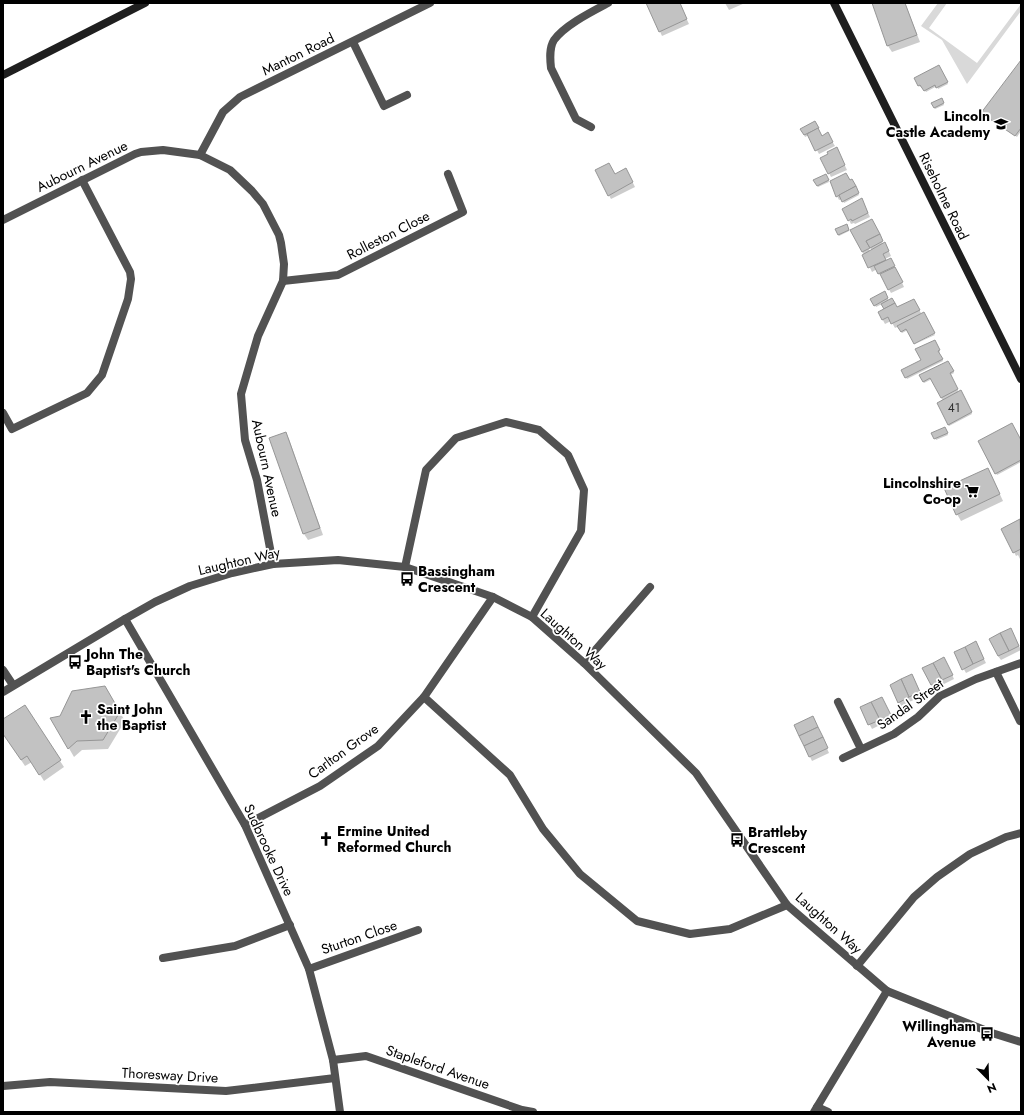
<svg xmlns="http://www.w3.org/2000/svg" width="1024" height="1115" viewBox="0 0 1024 1115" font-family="Jost,sans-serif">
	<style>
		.green { fill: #d9d9d9 }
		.shadow { fill: #0003; fill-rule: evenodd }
		.building { fill: #c2c2c2; stroke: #969696 }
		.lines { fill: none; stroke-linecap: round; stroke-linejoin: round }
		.street { stroke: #525252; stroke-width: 8 }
		.secondary { stroke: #1f1f1f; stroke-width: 8 }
		.labels { text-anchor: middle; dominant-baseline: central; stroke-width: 3.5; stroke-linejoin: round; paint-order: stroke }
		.number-label { font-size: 12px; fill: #303030 }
		.street-label { font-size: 14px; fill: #000; stroke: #fff }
		.poi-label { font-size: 14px; font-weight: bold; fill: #000; stroke: #fff; text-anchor: start }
	</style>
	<rect width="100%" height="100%" fill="#fff"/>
	<path class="green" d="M938,3H947L929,28L977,63L1021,4V11L967,84L942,40L921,26Z"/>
	<g class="shadow">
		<path d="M647,3H679L689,24L662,36Z"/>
		<path d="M725,3H745L729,10Z"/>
		<path d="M875,3H905L920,42L892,52L888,46L873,4Z"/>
		<path d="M1021,61V131L1017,137L984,114Z"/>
		<path d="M939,66L948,84L938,89L937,86L926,92L922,86L920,87L915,79Z"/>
		<path d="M941,99L944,105L935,109L933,103Z"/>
		<path d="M815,122L822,137L830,138L835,146L819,154L809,135L805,137L802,129Z"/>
		<path d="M839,153L847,170L831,177L829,173Z"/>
		<path d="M626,169L635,187L611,199L596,171L615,175Z"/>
		<path d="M826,175L829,182L818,187L815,180Z"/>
		<path d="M849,182L854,184L859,195L844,203L842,199L839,200L837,196Z"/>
		<path d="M862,199L870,217L855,224L854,223L851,224L849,220Z"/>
		<path d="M874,224L883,244L887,247L891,256L885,259L886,261L891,259L904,287L891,293L881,275H880L877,269L872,272L852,230ZM868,243L872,251H870L866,244Z"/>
		<path d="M846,225L849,231L839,236L836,230Z"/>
		<path d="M885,293L889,301L897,309L914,300L922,315L908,330L902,333L899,326L895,328L891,321L885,324L879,313L885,310L882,304L876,307L872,299Z"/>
		<path d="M934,334L935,335L915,344Z"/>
		<path d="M934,341L940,352L939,353L943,361L907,379L902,370L922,361Z"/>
		<path d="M948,362L954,373L950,375L959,393H962L972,414L949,426L938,403L943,401L932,379L924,383L921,376Z"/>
		<path d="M945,428L948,435L936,440L933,434Z"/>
		<path d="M286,433L289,439L323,535L308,540L304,534L270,438Z"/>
		<path d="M980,442H1021V462L997,475Z"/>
		<path d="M991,475L1003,501L961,521L957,514Z"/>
		<path d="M1020,521L1021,523V561L1018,555L1016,556L1014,552Z"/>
		<path d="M1013,633L1021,650L1001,660L998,656Z"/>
		<path d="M978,647L986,663L966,673L955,653Z"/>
		<path d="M946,662L954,679L934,689L923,668Z"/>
		<path d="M914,679L922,696L901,706L899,702Z"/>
		<path d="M105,687L125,721L108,749L82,750L74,757L52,719L61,717Z"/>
		<path d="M884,702L892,719L872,729L861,708Z"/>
		<path d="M24,706L64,767L44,781L32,762L25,766L3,733V720Z"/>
		<path d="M815,721L829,753L812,761L810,757Z"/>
	</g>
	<g class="building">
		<path d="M646,3H680L687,19L659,32Z"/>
		<path d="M872,3H905L917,35L887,46Z"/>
		<path d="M1021,60V128L1015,136L981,113Z"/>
		<path d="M939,65L948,82L936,88L935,85L924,91L920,85L918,86L914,78Z"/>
		<path d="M942,98L944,103L934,108L931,103Z"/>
		<path d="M815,121L819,128L804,135L800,129Z"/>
		<path d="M818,128L822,136L828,132L833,142L815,151L807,134Z"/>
		<path d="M837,147L845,165L828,174L820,158L828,154L827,152Z"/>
		<path d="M609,163L615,174L626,168L633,182L608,196L595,170Z"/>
		<path d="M846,173L850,180L852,179L856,186L836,197L830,181Z"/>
		<path d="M826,174L829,180L817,186L813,180Z"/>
		<path d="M856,186L859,193L842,202L839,195Z"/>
		<path d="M862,198L868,213L852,221L851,219L848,221L842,209Z"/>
		<path d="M872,219L880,234L866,241L870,248L862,252L850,230Z"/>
		<path d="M847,224L849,230L838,235L835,229Z"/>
		<path d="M880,234L883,241L870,248L866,241Z"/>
		<path d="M885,242L889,251L883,254L886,260L868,268L862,255Z"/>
		<path d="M891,258L895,266L878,274L874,266Z"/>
		<path d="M895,267L903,282L888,290L880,274Z"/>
		<path d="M885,291L888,298L874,306L870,299Z"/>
		<path d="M892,298L895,303L884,309L881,304Z"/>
		<path d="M914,299L920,310L891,324L888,317L882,320L878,312L895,303L897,307Z"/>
		<path d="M924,312L935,333L914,344L906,329L901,332L897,326Z"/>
		<path d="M935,340L940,350L938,351L943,359L905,378L901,370L921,360L915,349Z"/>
		<path d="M948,361L954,371L950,373L958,389L941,398L930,378L923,382L919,375Z"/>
		<path d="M961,390L972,412L948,425L937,403Z"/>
		<path d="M1012,423L1021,440V460L995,474L978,441Z"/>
		<path d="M945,427L948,433L934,439L931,433Z"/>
		<path d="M286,432L320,528L303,534L269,438Z"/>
		<path d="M988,468L1000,494L956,515L944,488Z"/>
		<path d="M1020,519L1021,549L1013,553L1001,529Z"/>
		<path d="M1011,628L1019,646L1009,651L1000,633Z"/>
		<path d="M1000,633L1009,651L998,656L989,639Z"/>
		<path d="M976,641L984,659L973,664L965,647Z"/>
		<path d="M965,647L973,664L962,670L954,652Z"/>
		<path d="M944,657L953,675L942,680L933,663Z"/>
		<path d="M933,663L942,680L931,685L922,668Z"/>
		<path d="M912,674L920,692L909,697L901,679Z"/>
		<path d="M901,679L909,697L898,703L890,685Z"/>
		<path d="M105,686L120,712L103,740L77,741L68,749L50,718L60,716L72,691Z"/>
		<path d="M882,697L891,715L880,720L871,702Z"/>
		<path d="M871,702L880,720L868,725L860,707Z"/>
		<path d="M25,705L61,760L39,775L27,756L21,760L3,734V719Z"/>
		<path d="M813,716L818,727L799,736L794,725Z"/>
		<path d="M818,727L823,737L804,746L799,736Z"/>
		<path d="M823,737L828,748L809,757L804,746Z"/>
	</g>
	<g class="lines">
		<g class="street">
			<path d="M353,42L384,106L407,95"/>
			<path d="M591,127L576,119L551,68C550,59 549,48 554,40C565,25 591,12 608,3"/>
			<path d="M200,155L223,112L240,97L430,3"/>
			<path d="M3,220L135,154L141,152L163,150L200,155L230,170L252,191L263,204L279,235L281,243L284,264L283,281L258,336L241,394L245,440L257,480L273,564"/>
			<path d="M283,281L338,275L463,212L448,174"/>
			<path d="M3,413L12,429L87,393L102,375L128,299L131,279L130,272L82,180"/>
			<path d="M405,567L426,470L456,438L506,422L539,430L568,455L584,490L581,531L532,617"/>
			<path d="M125,619L245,825L309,969L333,1060L340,1112"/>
			<path d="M584,663L650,587"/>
			<path d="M3,670L13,685"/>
			<path d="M996,672L1020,721"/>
			<path d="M3,692L125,619L155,602L190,586L232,573L273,564L338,560L405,567L493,597L532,617L584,663L696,773L787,905L887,991L992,1033L1021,1042"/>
			<path d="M424,697L510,775L543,829L580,874L637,921L690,934L730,929L787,905"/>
			<path d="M838,702L861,749"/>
			<path d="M843,758L894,734L918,717L940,696L976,679L1021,663"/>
			<path d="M245,825L320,786L378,746L424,697L493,597"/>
			<path d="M163,958L235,946L290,925"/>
			<path d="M857,966L914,897L937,877L970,854L1006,837L1021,833"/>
			<path d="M309,969L418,930"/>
			<path d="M333,1060L366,1056L522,1110L533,1112"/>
			<path d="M3,1086L50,1082L226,1091L335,1078"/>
			<path d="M817,1107L828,1112"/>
			<path d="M814,1112L887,991"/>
		</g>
		<g class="secondary">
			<path d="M834,3L1021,379"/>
			<path d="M3,75L145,3"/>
		</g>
	</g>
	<defs>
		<symbol id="school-bare" viewBox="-9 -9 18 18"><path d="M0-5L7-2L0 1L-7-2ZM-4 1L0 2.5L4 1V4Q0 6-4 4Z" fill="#000" stroke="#fff" stroke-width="2.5" paint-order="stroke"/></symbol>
		<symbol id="supermarket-bare" viewBox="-9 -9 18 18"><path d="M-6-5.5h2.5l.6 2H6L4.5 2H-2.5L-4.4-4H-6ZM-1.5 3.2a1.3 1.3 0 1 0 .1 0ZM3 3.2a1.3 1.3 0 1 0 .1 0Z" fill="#000" stroke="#fff" stroke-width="2.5" paint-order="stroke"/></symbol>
		<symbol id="bus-bare" viewBox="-9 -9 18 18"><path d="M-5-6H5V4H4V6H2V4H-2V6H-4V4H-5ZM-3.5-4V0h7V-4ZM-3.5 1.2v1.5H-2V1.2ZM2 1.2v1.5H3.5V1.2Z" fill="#000" stroke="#fff" stroke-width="2.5" paint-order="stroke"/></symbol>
		<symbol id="church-bare" viewBox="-9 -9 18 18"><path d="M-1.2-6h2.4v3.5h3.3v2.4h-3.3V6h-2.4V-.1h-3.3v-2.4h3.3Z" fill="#000" stroke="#fff" stroke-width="2.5" paint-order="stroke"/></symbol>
	</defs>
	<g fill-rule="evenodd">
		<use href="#school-bare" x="991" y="114" width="20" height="20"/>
		<use href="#supermarket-bare" x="962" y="481" width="20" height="20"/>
		<use href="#bus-bare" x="397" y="569" width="20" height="20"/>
		<use href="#bus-bare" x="65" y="652" width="20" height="20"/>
		<use href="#church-bare" x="76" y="707" width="20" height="20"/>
		<use href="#church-bare" x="316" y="829" width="20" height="20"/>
		<use href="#bus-bare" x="727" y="830" width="20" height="20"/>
		<use href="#bus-bare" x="977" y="1024" width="20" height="20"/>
	</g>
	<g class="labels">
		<g class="number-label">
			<text x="954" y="408">41</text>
		</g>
		<g class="street-label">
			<text transform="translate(298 54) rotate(-26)">Manton Road</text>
			<text transform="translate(82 166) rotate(-26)">Aubourn Avenue</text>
			<text transform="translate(944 196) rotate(64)">Riseholme Road</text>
			<text transform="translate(388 235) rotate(-27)">Rolleston Close</text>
			<text transform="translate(267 468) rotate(78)">Aubourn Avenue</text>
			<text transform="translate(239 561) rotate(-13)">Laughton Way</text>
			<text transform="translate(574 639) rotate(42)">Laughton Way</text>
			<text transform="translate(910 704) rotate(-35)">Sandal Street</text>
			<text transform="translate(343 751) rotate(-36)">Carlton Grove</text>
			<text transform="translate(269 850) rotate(65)">Sudbrooke Drive</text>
			<text transform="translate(829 923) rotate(42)">Laughton Way</text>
			<text transform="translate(359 937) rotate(-19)">Sturton Close</text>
			<text transform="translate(438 1067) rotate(19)">Stapleford Avenue</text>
			<text transform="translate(170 1075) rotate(3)">Thoresway Drive</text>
		</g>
		<g class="poi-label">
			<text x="990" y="116" text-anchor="end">Lincoln<tspan x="990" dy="16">Castle Academy</tspan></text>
			<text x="961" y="483" text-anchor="end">Lincolnshire<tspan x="961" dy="16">Co-op</tspan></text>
			<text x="418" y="571">Bassingham<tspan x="418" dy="16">Crescent</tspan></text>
			<text x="86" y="654">John The<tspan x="86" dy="16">Baptist's Church</tspan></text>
			<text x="97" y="709">Saint John<tspan x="97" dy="16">the Baptist</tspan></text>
			<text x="337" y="831">Ermine United<tspan x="337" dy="16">Reformed Church</tspan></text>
			<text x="748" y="832">Brattleby<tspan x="748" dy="16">Crescent</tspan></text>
			<text x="976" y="1026" text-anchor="end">Willingham<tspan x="976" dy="16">Avenue</tspan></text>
		</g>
	</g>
	<rect width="1024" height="1115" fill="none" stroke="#000000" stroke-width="8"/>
	<g transform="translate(988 1079) rotate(157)" stroke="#ffffff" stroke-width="3" paint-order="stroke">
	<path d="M0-3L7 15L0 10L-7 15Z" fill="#000000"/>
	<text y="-6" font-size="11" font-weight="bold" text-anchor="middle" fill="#000000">N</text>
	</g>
</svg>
